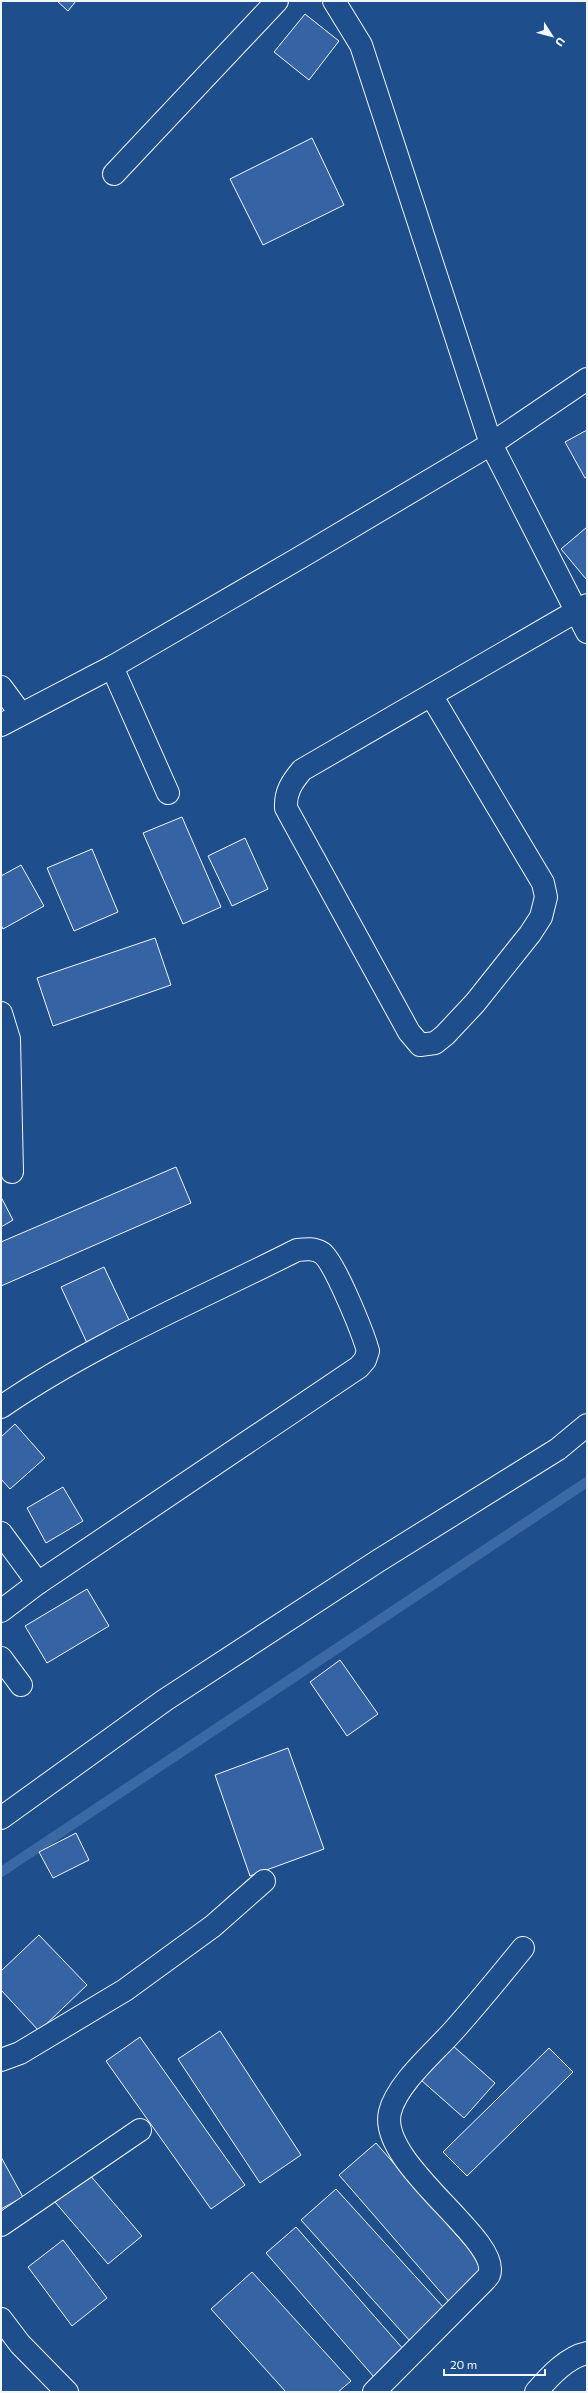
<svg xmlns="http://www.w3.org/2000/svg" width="588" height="2393" viewBox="0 0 588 2393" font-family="Commissioner,sans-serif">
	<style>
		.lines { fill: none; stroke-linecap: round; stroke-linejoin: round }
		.stream { stroke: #3b69a3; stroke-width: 10 }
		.building { fill: #3563a3; stroke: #f2f6ff }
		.minor-casing { stroke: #f2f6ff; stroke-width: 24 }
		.minor { stroke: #1f4e8c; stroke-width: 22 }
	</style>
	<rect width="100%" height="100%" fill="#1f4e8c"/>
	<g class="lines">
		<path class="stream" d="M1,1872L587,1482"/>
	</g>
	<g class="building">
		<path d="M57,1H76L68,11Z"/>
		<path d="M305,14L339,41L309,80L274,52Z"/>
		<path d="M312,138L344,205L263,245L230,179Z"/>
		<path d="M587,430V477L585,478L565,442Z"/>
		<path d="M587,527V578L586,579L561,549Z"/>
		<path d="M182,817L221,907L183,924L143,833Z"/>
		<path d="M245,838L268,889L232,906L208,856Z"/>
		<path d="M92,849L118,912L74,931L47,868Z"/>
		<path d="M21,865L44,906L3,929L1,925V876Z"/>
		<path d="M155,938L171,985L53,1026L37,978Z"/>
		<path d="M176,1167L191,1203L1,1286V1242Z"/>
		<path d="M1,1197L13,1220L1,1227Z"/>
		<path d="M104,1267L130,1322L87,1343L61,1287Z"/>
		<path d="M15,1424L45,1458L10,1489L1,1479V1437Z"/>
		<path d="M63,1487L83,1521L46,1543L27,1508Z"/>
		<path d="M87,1589L109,1626L47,1663L25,1626Z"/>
		<path d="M340,1660L378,1714L347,1736L310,1682Z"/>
		<path d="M288,1748L324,1849L250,1876L215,1775Z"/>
		<path d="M76,1833L89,1860L53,1878L39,1852Z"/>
		<path d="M39,1935L87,1985L39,2031L1,1990V1971Z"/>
		<path d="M220,2031L301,2155L260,2183L178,2059Z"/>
		<path d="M140,2037L245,2185L211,2209L106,2061Z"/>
		<path d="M452,2045L495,2083L464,2118L421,2080Z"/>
		<path d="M549,2048L573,2072L467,2176L443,2152Z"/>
		<path d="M376,2143L488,2271L451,2304L339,2175Z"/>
		<path d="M1,2157L23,2197L1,2209Z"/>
		<path d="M89,2174L142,2236L108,2264L55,2202Z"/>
		<path d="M336,2189L445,2309L410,2341L301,2220Z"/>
		<path d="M296,2227L404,2350L374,2377L266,2253Z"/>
		<path d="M63,2240L107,2298L72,2326L28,2267Z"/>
		<path d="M252,2272L351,2381L338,2392H286L211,2309Z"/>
	</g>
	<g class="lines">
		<defs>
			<g id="minor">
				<path d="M334,1L361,45L491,444L587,632"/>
				<path d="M114,174L277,1"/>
				<path d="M112,667L168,793"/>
				<path d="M1,687L21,714"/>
				<path d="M431,695L543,883L546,897L541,917L530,934L475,1003L445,1035L435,1043L420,1045L409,1032L286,808C285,792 292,782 302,770C397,715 492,659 587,605"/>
				<path d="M1,725L112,667L301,557L491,444L587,379"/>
				<path d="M1,1013L9,1039L12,1172"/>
				<path d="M1,1407C93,1344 198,1300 297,1250C306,1249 314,1248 322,1253C335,1263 363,1333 368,1351L365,1360L359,1367L38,1583L1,1611"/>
				<path d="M1,1533L38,1583"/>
				<path d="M1,1658L21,1685"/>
				<path d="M1,1818L165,1700L378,1561L558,1449L587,1425"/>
				<path d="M1,2060L20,2053L125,1990L213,1926L264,1881"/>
				<path d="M1,2225L140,2130"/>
				<path d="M1,2319L20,2344L67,2392"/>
				<path d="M374,2392L483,2282C485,2280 488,2277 489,2275C503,2240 377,2164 390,2112C397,2083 436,2051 455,2029C478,2003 501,1975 523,1948"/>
				<path d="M536,2392C549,2377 567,2357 587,2353"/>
			</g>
		</defs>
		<use href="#minor" class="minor-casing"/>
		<use href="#minor" class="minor"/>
	</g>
	<rect width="588" height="2393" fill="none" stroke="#f2f6ff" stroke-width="4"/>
	<g transform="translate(552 36) rotate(126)" stroke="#1f4e8c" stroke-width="3" paint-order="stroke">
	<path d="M0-3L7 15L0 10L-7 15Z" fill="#f2f6ff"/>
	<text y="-6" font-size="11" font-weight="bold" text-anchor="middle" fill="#f2f6ff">U</text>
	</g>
	<path d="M444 2369v6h101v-6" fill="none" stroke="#f2f6ff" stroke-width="2"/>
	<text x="450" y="2369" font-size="12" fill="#f2f6ff" stroke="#1f4e8c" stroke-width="3" paint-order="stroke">20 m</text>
</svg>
